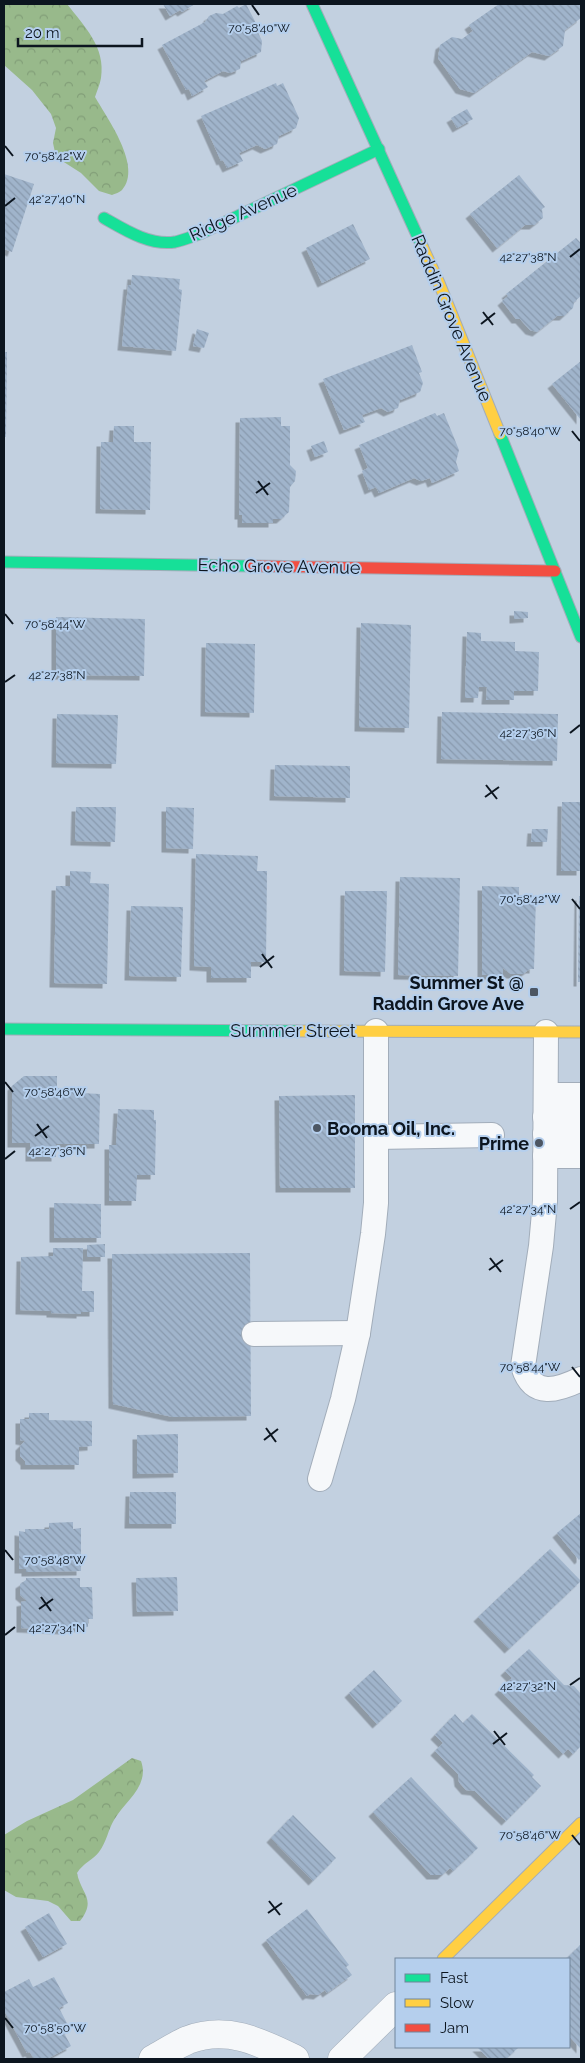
<svg xmlns="http://www.w3.org/2000/svg" width="585" height="2063" viewBox="0 0 585 2063" font-family="Raleway,sans-serif">
	<style>
		.forest { fill: url(#forest-crowns) }
		.building { fill: url(#building-back-hatch); filter: url(#shadow) }
		.lines { fill: none; stroke-linecap: round; stroke-linejoin: round }
		.lane-casing { stroke: #a2adba; stroke-width: 26 }
		.street-casing { stroke: #a2adba; stroke-width: 29 }
		.fast-casing { stroke: #a2adba; stroke-width: 13 }
		.slow-casing { stroke: #a2adba; stroke-width: 13 }
		.jam-casing { stroke: #a2adba; stroke-width: 13 }
		.lane { stroke: #f6f8fa; stroke-width: 24 }
		.street { stroke: #f6f8fa; stroke-width: 28 }
		.fast { stroke: #16e098; stroke-width: 11 }
		.slow { stroke: #ffcf43; stroke-width: 11 }
		.jam { stroke: #f24e42; stroke-width: 11 }
		.ticks { fill: none; stroke: #0c151f; stroke-width: 2 }
		.poi-dot { fill: #4c5663; stroke: #b5cfed; stroke-width: 2 }
		.labels { text-anchor: middle; dominant-baseline: central; stroke-width: 4; stroke-linejoin: round; paint-order: stroke }
		.street-label { font-size: 18px; fill: #0c151f; stroke: #b5cfed }
		.poi-label { font-size: 18px; font-weight: bold; fill: #0c151f; stroke: #b5cfed; text-anchor: end }
		.ticks-label { font-size: 12px; text-anchor: middle; fill: #0c151f; stroke: #b5cfed; stroke-width: 4; stroke-linejoin: round; paint-order: stroke }
	</style>
	<defs>
		<pattern id="forest-crowns" width="20" height="18" patternUnits="userSpaceOnUse" patternTransform="scale(1.25)"><rect width="20" height="18" fill="#98b98b"/><path d="M2 6a3 3 0 1 1 6 0M12 15a3 3 0 1 1 6 0" fill="none" stroke="#829e78"/></pattern>
		<pattern id="building-back-hatch" width="6" height="6" patternUnits="userSpaceOnUse" patternTransform="scale(1.25)"><rect width="6" height="6" fill="#a0b4cb"/><path d="M-1 5l2 2M0 0l6 6M5-1l2 2" fill="none" stroke="#899aae"/></pattern>
		<filter id="shadow"><feDropShadow dx="-4.5" dy="4.5" stdDeviation="0" flood-color="#0004"/></filter>
	</defs>
	<rect width="100%" height="100%" fill="#c2d0e0"/>
	<g class="forest">
		<path d="M4,4H67C84,26 106,47 101,78C100,84 97,91 95,97C107,118 143,167 122,190C120,192 115,194 112,195L99,191L81,173L56,157L53,143L56,128L51,114L32,90L4,65Z"/>
		<path d="M132,1758L141,1761C150,1786 125,1801 114,1820C108,1830 107,1841 99,1852C93,1860 83,1863 77,1873C81,1894 97,1899 80,1921H71L58,1906L48,1901L16,1897L4,1890V1835L27,1821L73,1800Z"/>
	</g>
	<g class="building">
		<path d="M163,4H195L182,12L180,10L170,16Z"/>
		<path d="M246,4L259,29L257,30L262,41L261,52L241,61L240,69L230,73L223,71L204,81L208,87L192,96L189,89L186,90L162,45L205,22L209,16L216,13L223,14L237,6L239,8Z"/>
		<path d="M499,4H581V18L565,30L563,46L549,56L532,52L474,93L460,89L438,58L440,45L452,37L462,39L473,31L469,25Z"/>
		<path d="M276,83L277,86L283,83L299,118L296,128L279,136L277,144L265,149L257,145L239,153L243,161L227,168L223,160L221,161L201,116Z"/>
		<path d="M467,109L473,119L457,128L451,118Z"/>
		<path d="M4,174L34,184L12,252L4,249Z"/>
		<path d="M519,175L545,207L542,209L543,218L534,225H525L497,248L470,214Z"/>
		<path d="M353,224L370,259L322,283L306,248Z"/>
		<path d="M576,238L581,243V296L574,302L573,308L564,316H557L537,332L530,330L520,319H516L502,301L508,296L506,294Z"/>
		<path d="M132,275L180,279L179,289L182,290L176,351L122,346L128,285H131Z"/>
		<path d="M197,329L209,333L204,348L193,346Z"/>
		<path d="M412,345L422,372L419,373L423,383L420,392L400,400L398,408L388,412L381,408L362,415L365,422L344,430L323,379Z"/>
		<path d="M4,352H7L6,437H4Z"/>
		<path d="M581,361V420L552,384Z"/>
		<path d="M435,413L437,416L444,413L459,450L456,462L459,471L432,483L430,478L421,481L414,478L379,493L376,487L369,490L362,471L368,468L359,445Z"/>
		<path d="M281,417V426H290V465L296,471L295,481L290,487L289,512L281,519H273V523H242V515H239L240,418Z"/>
		<path d="M114,426H134V442H151L150,510L100,509L101,442H113Z"/>
		<path d="M324,441L328,452L315,457L311,446Z"/>
		<path d="M514,611L528,612V618L514,619Z"/>
		<path d="M56,617L145,619L144,676L56,675Z"/>
		<path d="M361,623L411,625L409,728L359,727Z"/>
		<path d="M467,632L481,633V641L515,642V651L539,652L538,691H514V700H486L487,687H479L478,698H465Z"/>
		<path d="M206,643L255,644L254,713L205,712Z"/>
		<path d="M442,712L558,714L557,761L441,759Z"/>
		<path d="M57,714L118,715L116,764L56,763Z"/>
		<path d="M275,765L350,766V798L274,796Z"/>
		<path d="M562,802H581V871H561Z"/>
		<path d="M76,807H116L115,842L75,841Z"/>
		<path d="M166,807L194,808L193,849L166,848Z"/>
		<path d="M532,829H548L547,842H531Z"/>
		<path d="M196,854L258,856L257,871H267L266,962H251V978H211V967L194,966Z"/>
		<path d="M70,871L91,872L90,883L109,884L107,984L54,983L56,886H70Z"/>
		<path d="M400,877L460,878L458,976L398,975Z"/>
		<path d="M482,886L519,887V895L536,896L534,969H530L523,974H511L503,968V975H482Z"/>
		<path d="M345,891H387L385,972L344,971Z"/>
		<path d="M579,896H581V982H578Z"/>
		<path d="M131,906L183,907L181,977L129,976Z"/>
		<path d="M24,1076H57V1088H81V1093L100,1094L99,1144H56V1157H30V1143H12V1086Z"/>
		<path d="M355,1095V1188H280L279,1096Z"/>
		<path d="M118,1109L154,1110V1120H156L155,1175H137L136,1201H109V1145H116Z"/>
		<path d="M54,1203L101,1204V1238H54Z"/>
		<path d="M105,1244V1257H87V1245Z"/>
		<path d="M53,1248H83L82,1291H94V1312H81V1314L51,1313V1311L20,1310L21,1257L53,1256Z"/>
		<path d="M250,1253L251,1416L173,1417L113,1404L112,1254Z"/>
		<path d="M29,1413H49V1420L92,1421V1446L79,1447V1465H25V1461L20,1456V1446L25,1441L20,1440V1419H29Z"/>
		<path d="M178,1434V1473L137,1474V1435Z"/>
		<path d="M130,1492H176V1524H129Z"/>
		<path d="M581,1513V1558L579,1560L557,1533Z"/>
		<path d="M73,1522V1529L81,1528V1571L26,1572V1569H19V1531L25,1532V1529H49V1523Z"/>
		<path d="M550,1549L581,1581L509,1649L478,1617Z"/>
		<path d="M177,1577L178,1611L137,1612L136,1578Z"/>
		<path d="M26,1578H80V1587H92L93,1619H88V1627L70,1628V1630L21,1628V1602L26,1601V1600L20,1595V1584L26,1580Z"/>
		<path d="M529,1649L564,1685L574,1686L581,1694V1746L573,1754L568,1749L563,1754L499,1690L512,1678L505,1671Z"/>
		<path d="M374,1670L402,1701L377,1724L349,1693Z"/>
		<path d="M455,1714L463,1723L472,1714L534,1775L532,1777L541,1786L506,1821L475,1791L466,1790L459,1782L458,1774L435,1751L443,1743L435,1735Z"/>
		<path d="M411,1777L478,1848L453,1871L450,1868L442,1875H431L373,1812Z"/>
		<path d="M293,1815L336,1858L313,1881L271,1838Z"/>
		<path d="M307,1909L349,1965L346,1967L352,1975L327,1993L325,1990L318,1995L310,1994L307,1996L266,1940Z"/>
		<path d="M49,1913L67,1944L43,1957L25,1927Z"/>
		<path d="M580,1945L581,1947V2049L569,2036V1959H566Z"/>
		<path d="M54,1977L68,2003L59,2008L70,2029L64,2033L71,2046L47,2059H34L30,2052L27,2053L4,2010V1992L29,1979L33,1987Z"/>
		<path d="M477,2047H519L506,2059H489Z"/>
	</g>
	<g class="lines">
		<defs>
			<g id="lane">
				<path d="M546,1032L545,1201L541,1246L523,1366C533,1399 558,1390 581,1379"/>
				<path d="M546,1095H581"/>
				<path d="M545,1117H581"/>
				<path d="M545,1134H581"/>
				<path d="M376,1137L492,1135"/>
				<path d="M545,1156H581"/>
				<path d="M254,1334L358,1333"/>
				<path d="M320,1479L343,1399L358,1333L373,1234L376,1203V1031"/>
			</g>
			<g id="street">
				<path d="M153,2059C164,2053 176,2045 188,2040C227,2025 260,2042 295,2059"/>
				<path d="M342,2059L396,2006"/>
			</g>
			<g id="fast">
				<path d="M312,4L422,246"/>
				<path d="M104,218C125,230 150,246 175,242C184,240 193,236 202,233L379,149"/>
				<path d="M500,434L581,637"/>
				<path d="M4,562L252,566"/>
				<path d="M4,1029L297,1031"/>
			</g>
			<g id="slow">
				<path d="M422,246L439,283L500,434"/>
				<path d="M297,1031L581,1032"/>
				<path d="M443,1959L581,1823"/>
			</g>
			<path id="jam" d="M252,566L555,571"/>
		</defs>
		<use href="#lane" class="lane-casing"/>
		<use href="#street" class="street-casing"/>
		<use href="#fast" class="fast-casing"/>
		<use href="#slow" class="slow-casing"/>
		<use href="#jam" class="jam-casing"/>
		<use href="#lane" class="lane"/>
		<use href="#street" class="street"/>
		<use href="#fast" class="fast"/>
		<use href="#slow" class="slow"/>
		<use href="#jam" class="jam"/>
	</g>
	<path class="ticks" d="M252,5L259,15M5,146L13,156M5,206L15,198M570,257L580,249M483,312L493,325M481,324L495,313M572,431L580,441M258,481L268,495M256,493L270,483M5,614L13,624M5,682L15,675M570,733L580,725M486,785L497,799M485,797L499,787M572,899L580,909M262,954L272,968M260,967L274,956M5,1082L13,1092M37,1124L47,1138M35,1136L49,1126M5,1159L15,1151M570,1209L580,1202M490,1258L501,1272M489,1270L503,1260M572,1367L580,1377M266,1428L276,1442M264,1440L278,1429M5,1550L13,1560M41,1597L51,1611M39,1609L53,1599M5,1635L15,1627M570,1685L580,1678M494,1731L505,1745M493,1744L507,1733M572,1835L580,1845M269,1901L280,1915M268,1913L282,1903M5,2018L13,2028"/>
	<g class="poi-dot">
		<rect x="529" y="987" width="10" height="10" rx="2.5"/>
		<circle cx="317" cy="1128" r="5"/>
		<circle cx="539" cy="1143" r="5"/>
	</g>
	<g class="labels">
		<g class="street-label">
			<text transform="translate(243 212) rotate(-24)">Ridge Avenue</text>
			<text transform="translate(452 318) rotate(67)">Raddin Grove Avenue</text>
			<text transform="translate(279 566) rotate(1)">Echo Grove Avenue</text>
			<text x="293" y="1030">Summer Street</text>
		</g>
		<g class="poi-label">
			<text x="524" y="982">Summer St @<tspan x="524" dy="21">Raddin Grove Ave</tspan></text>
			<text x="327" y="1128" text-anchor="start">Booma Oil, Inc.</text>
			<text x="529" y="1143">Prime</text>
		</g>
	</g>
	<g class="ticks-label">
		<text x="259" y="32">70°58'40"W</text>
		<text x="55" y="160">70°58'42"W</text>
		<text x="57" y="203">42°27'40"N</text>
		<text x="528" y="261">42°27'38"N</text>
		<text x="530" y="435">70°58'40"W</text>
		<text x="55" y="628">70°58'44"W</text>
		<text x="57" y="679">42°27'38"N</text>
		<text x="528" y="737">42°27'36"N</text>
		<text x="530" y="903">70°58'42"W</text>
		<text x="55" y="1096">70°58'46"W</text>
		<text x="57" y="1155">42°27'36"N</text>
		<text x="528" y="1213">42°27'34"N</text>
		<text x="530" y="1371">70°58'44"W</text>
		<text x="55" y="1564">70°58'48"W</text>
		<text x="57" y="1632">42°27'34"N</text>
		<text x="528" y="1690">42°27'32"N</text>
		<text x="530" y="1839">70°58'46"W</text>
		<text x="55" y="2032">70°58'50"W</text>
	</g>
	<rect width="585" height="2063" fill="none" stroke="#0c151f" stroke-width="10"/>
	<rect x="395" y="1958" width="175" height="90" fill="#b5cfed" stroke="#71859b"/>
	<rect x="405" y="1974" width="25" height="8" fill="#16e098" stroke="#71859b"/>
	<text x="440" y="1983" font-size="15" fill="#0c151f">Fast</text>
	<rect x="405" y="1999" width="25" height="8" fill="#ffcf43" stroke="#71859b"/>
	<text x="440" y="2008" font-size="15" fill="#0c151f">Slow</text>
	<rect x="405" y="2024" width="25" height="8" fill="#f24e42" stroke="#71859b"/>
	<text x="440" y="2033" font-size="15" fill="#0c151f">Jam</text>
	<path d="M18 38v8h124v-8" fill="none" stroke="#0c151f" stroke-width="2.5"/>
	<text x="25" y="38" font-size="15" fill="#0c151f" stroke="#b5cfed" stroke-width="4" paint-order="stroke">20 m</text>
</svg>
